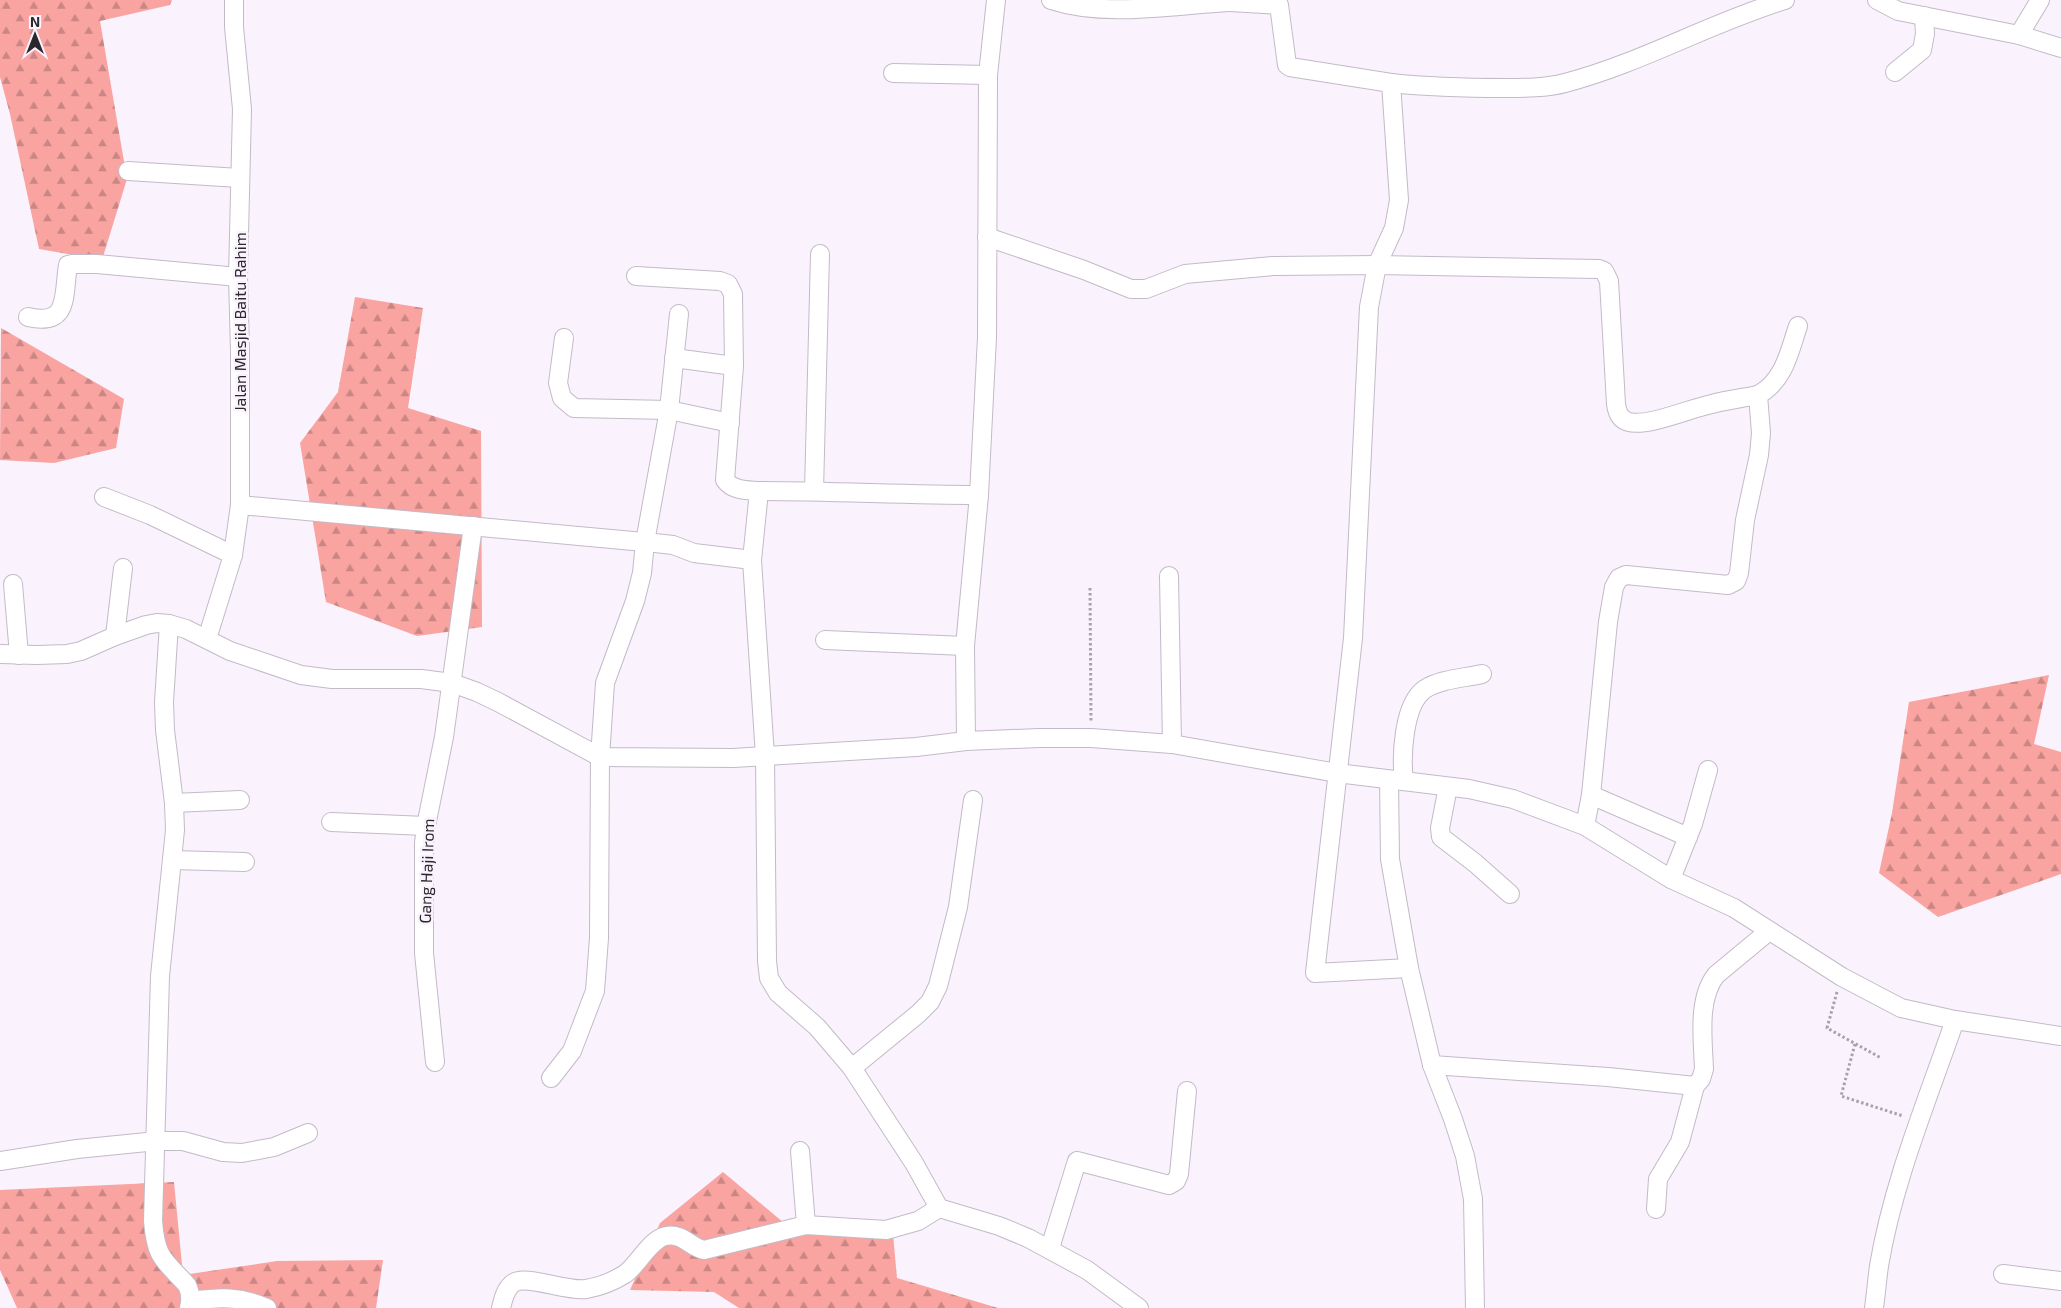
<svg xmlns="http://www.w3.org/2000/svg" width="2061" height="1308" viewBox="0 0 2061 1308" font-family="'Exo 2',sans-serif">
	<style>
		.forest { fill: url(#forest-firs) }
		.lines { fill: none; stroke-linecap: round; stroke-linejoin: round }
		.minor-casing { stroke: #c3bac7; stroke-width: 20 }
		.path { stroke: #a8a2ab; stroke-width: 3; stroke-dasharray: 2.5 2.5; stroke-linecap: butt }
		.minor { stroke: #fff; stroke-width: 18 }
		.labels { text-anchor: middle; dominant-baseline: central; stroke-width: 5; stroke-linejoin: round; paint-order: stroke }
		.street-label { font-size: 16px; fill: #2b282d; stroke: #faf2fd }
	</style>
	<defs>
		<pattern id="forest-firs" width="22" height="20" patternUnits="userSpaceOnUse" patternTransform="scale(1.25)"><rect width="22" height="20" fill="#f9a4a1"/><path d="M5 1l3.5 6h-7zM16 11l3.5 6h-7z" fill="#ca8684"/></pattern>
	</defs>
	<rect width="100%" height="100%" fill="#faf2fd"/>
	<g class="forest">
		<path d="M0,0H172L170,5L100,21L127,179L102,260L39,249L10,114L0,77Z"/>
		<path d="M355,297L423,308L408,408L481,431L482,627L417,636L326,602L300,443L338,392Z"/>
		<path d="M1,328L124,399L116,448L54,463L0,460Z"/>
		<path d="M2049,675L2034,744L2061,752V874L1938,917L1879,873L1892,813L1909,702Z"/>
		<path d="M723,1172L790,1228L893,1234L897,1278L998,1308H739L714,1292L630,1290L660,1223Z"/>
		<path d="M174,1182L183,1275L277,1261L383,1260L376,1308H17L0,1270V1190Z"/>
	</g>
	<g class="lines">
		<defs>
			<g id="minor">
				<path d="M1051,0C1106,18 1172,5 1229,2"/>
				<path d="M1228,0L1230,2L1279,5L1287,65L1290,67L1391,83L1399,200L1394,228L1377,265L1369,307L1353,638L1315,973L1409,968"/>
				<path d="M1877,0L1898,11L2019,35L2061,48"/>
				<path d="M2019,35L2040,0"/>
				<path d="M1895,72L1922,50L1925,34L1924,16"/>
				<path d="M893,73L988,75"/>
				<path d="M1391,83C1429,87 1467,88 1505,88C1524,88 1546,88 1565,83C1641,63 1710,23 1785,0"/>
				<path d="M128,171L239,178"/>
				<path d="M987,237L1084,270L1131,289H1146L1185,274L1273,266L1377,265L1599,269L1604,271L1609,281L1616,404C1617,412 1620,420 1629,422C1648,427 1691,408 1712,404C1727,400 1743,398 1758,395"/>
				<path d="M636,276L720,281L728,284L733,294L734,366L725,480C733,491 747,490 759,491L752,560"/>
				<path d="M28,317C70,327 63,295 68,265L72,264H97L238,277"/>
				<path d="M564,338L558,383L562,398L574,408L669,410L730,423"/>
				<path d="M674,358L734,366"/>
				<path d="M759,491C833,491 906,495 979,495"/>
				<path d="M814,491L820,254"/>
				<path d="M104,497L150,515L233,555"/>
				<path d="M240,505L655,543L673,545L694,553L752,560L765,756L767,961L769,978L778,993L817,1027L852,1068L914,1163L939,1208L999,1226L1028,1238L1087,1270L1139,1308"/>
				<path d="M1169,576L1172,744"/>
				<path d="M13,584L19,655"/>
				<path d="M169,624L164,702L165,730L174,803L175,830L160,976L153,1221C156,1258 163,1259 187,1285C191,1293 191,1300 189,1308"/>
				<path d="M115,636L123,568"/>
				<path d="M207,639L233,555L240,505V351L238,277L242,109L234,27V0"/>
				<path d="M825,640L965,646"/>
				<path d="M0,654L37,655L67,654L81,651L115,636L146,625L157,623L169,624L186,629L230,651L301,675L332,679H421L452,683L477,692L498,702L600,757L733,758L916,747L966,741L1039,738H1091L1172,744L1337,773L1469,789L1513,799L1585,826L1671,879L1734,908L1842,977L1901,1008L1955,1020L2061,1036"/>
				<path d="M966,741L965,646L979,495L987,337L988,75L996,0"/>
				<path d="M1389,780L1390,859L1409,968L1432,1065L1453,1119L1465,1156L1473,1199L1475,1308"/>
				<path d="M1404,781C1401,757 1403,704 1425,689C1440,679 1465,678 1482,674"/>
				<path d="M1448,787L1440,828L1441,837L1475,863L1510,894"/>
				<path d="M1591,795L1688,837"/>
				<path d="M174,803L240,800"/>
				<path d="M331,822L426,826"/>
				<path d="M1585,826L1591,795L1608,622L1614,587L1619,578L1626,575L1728,585L1736,581L1739,573L1745,520L1759,455L1761,433L1758,395C1784,381 1789,353 1798,326"/>
				<path d="M172,860L245,862"/>
				<path d="M1671,879L1693,824L1708,770"/>
				<path d="M435,1062L424,953V843L426,826L444,737L473,526"/>
				<path d="M1432,1065L1608,1077L1695,1086"/>
				<path d="M852,1068L918,1014L930,1002L938,986L958,907L973,800"/>
				<path d="M551,1078L572,1051L595,991L599,938L600,757L605,683L635,601L642,573L645,542L669,410L679,314"/>
				<path d="M800,1151L806,1225"/>
				<path d="M0,1161L77,1149L157,1141H183L223,1152L242,1153L274,1147L308,1133"/>
				<path d="M1656,1209L1658,1179L1680,1142L1695,1086L1701,1079L1704,1069C1703,1040 1697,999 1716,975L1769,931"/>
				<path d="M1050,1248L1077,1161L1169,1185L1176,1181L1179,1174L1187,1091"/>
				<path d="M2003,1274L2061,1281"/>
				<path d="M191,1301C221,1297 239,1296 267,1308"/>
				<path d="M501,1308C503,1300 505,1290 512,1284C524,1273 566,1292 586,1289C598,1287 614,1281 625,1274C638,1265 650,1239 666,1236C683,1233 690,1247 704,1250L806,1225L886,1230L918,1221L939,1208"/>
				<path d="M1874,1308C1876,1294 1877,1280 1879,1266C1893,1182 1927,1101 1955,1020"/>
			</g>
		</defs>
		<use href="#minor" class="minor-casing"/>
		<g class="path">
			<path d="M1090,588L1091,723"/>
			<path d="M1837,992L1827,1028L1881,1058"/>
			<path d="M1855,1044L1841,1096L1903,1116"/>
		</g>
		<use href="#minor" class="minor"/>
	</g>
	<g class="labels">
		<g class="street-label">
			<text transform="translate(239 322) rotate(-90)">Jalan Masjid Baitu Rahim</text>
			<text transform="translate(426 871) rotate(-88)">Gang Haji Irom</text>
		</g>
	</g>
	<g transform="translate(35 35)" stroke="#faf2fd" stroke-width="4" paint-order="stroke">
	<path d="M0-4L9 19L0 12L-9 19Z" fill="#2b282d"/>
	<text y="-8" font-size="14" font-weight="bold" text-anchor="middle" fill="#2b282d">N</text>
	</g>
</svg>
